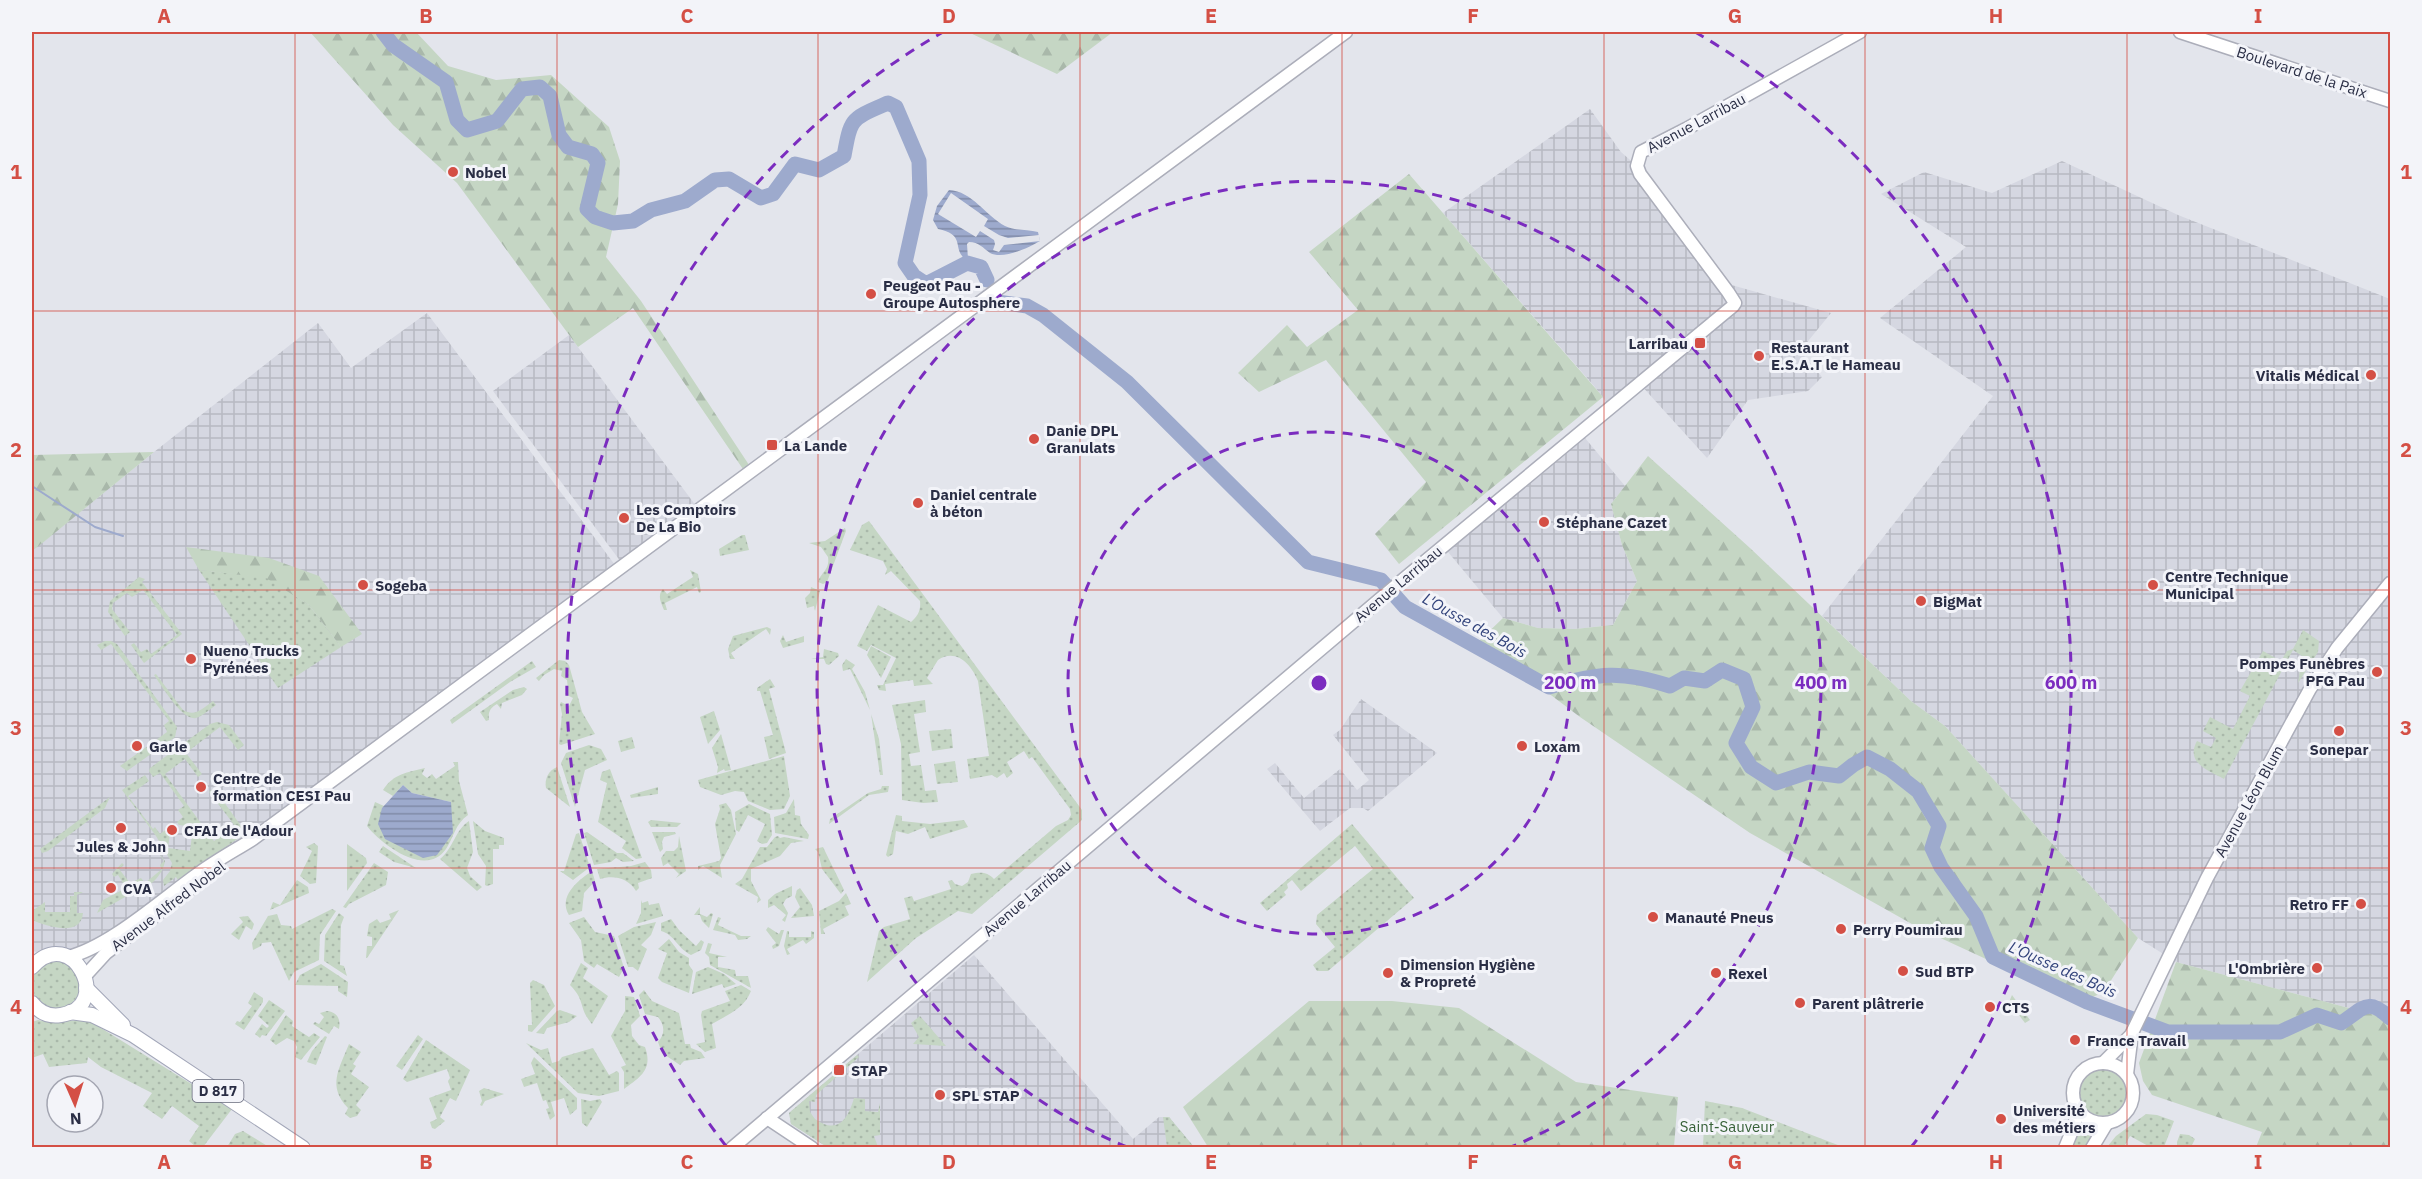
<svg xmlns="http://www.w3.org/2000/svg" width="2422" height="1179" viewBox="0 0 2422 1179" font-family="'IBM Plex Sans',sans-serif">
	<style>
		.industrial { fill: url(#industrial-grid) }
		.green { fill: url(#green-dots) }
		.forest { fill: url(#forest-firs) }
		.water { fill: url(#water-rules) }
		.pier { fill: #e3e5ec }
		.lines { fill: none; stroke-linecap: round; stroke-linejoin: round }
		.stream { stroke: #9daacd; stroke-width: 2 }
		.river { stroke: #9daacd; stroke-width: 15 }
		.secondary-casing { stroke: #acaeba; stroke-width: 15 }
		.primary-casing { stroke: #a2a6b8; stroke-width: 16 }
		.secondary { stroke: #fff; stroke-width: 12 }
		.primary { stroke: #fff; stroke-width: 14 }
		.grid { fill: none; stroke: #d44f45; stroke-width: 1.5; stroke-opacity: 0.55 }
		.ring { fill: none; stroke: #7b2cbf; stroke-width: 3; stroke-dasharray: 10 8 }
		.poi-dot { fill: #d44f45; stroke: #f3f4f9; stroke-width: 2 }
		.labels { text-anchor: middle; dominant-baseline: central; stroke-width: 6; stroke-linejoin: round; paint-order: stroke }
		.shield { fill: #f3f4f9; stroke: #66697b; stroke-width: 1.5 }
		.shield-label { font-size: 14px; font-weight: bold; fill: #2a2e45 }
		.street-label { font-size: 15px; fill: #2a2e45; stroke: #f3f4f9 }
		.poi-label { font-size: 15px; font-weight: bold; fill: #2a2e45; stroke: #f3f4f9; text-anchor: start }
		.park-label { font-size: 15px; fill: #376138; stroke: #f3f4f9 }
		.water-label { font-size: 16px; font-style: italic; fill: #32437b; stroke: #f3f4f9 }
		.centre { fill: #7b2cbf; stroke: #f3f4f9; stroke-width: 3 }
		.ring-label { font-size: 18px; text-anchor: middle; font-weight: bold; fill: #7b2cbf; stroke: #f3f4f9; stroke-width: 6; stroke-linejoin: round; paint-order: stroke }
		.neatline { fill: none; stroke: #d44f45; stroke-width: 2 }
		.grid-label { font-size: 20px; text-anchor: middle; font-weight: bold; fill: #d44f45 }
	</style>
	<defs>
		<pattern id="industrial-grid" width="8" height="8" patternUnits="userSpaceOnUse" patternTransform="scale(1.5)"><rect width="8" height="8" fill="#d5d7e1"/><path d="M0 4h8M4 0v8" fill="none" stroke="#b7b9c2"/></pattern>
		<pattern id="green-dots" width="8" height="8" patternUnits="userSpaceOnUse" patternTransform="scale(1.5)"><rect width="8" height="8" fill="#c5d6c4"/><path d="M2 2h.1M6 6h.1" fill="none" stroke="#a9b8aa" stroke-width="1.8" stroke-linecap="round"/></pattern>
		<pattern id="forest-firs" width="22" height="20" patternUnits="userSpaceOnUse" patternTransform="scale(1.5)"><rect width="22" height="20" fill="#c5d6c4"/><path d="M5 1l3.5 6h-7zM16 11l3.5 6h-7z" fill="#a9b8aa"/></pattern>
		<pattern id="water-rules" width="6" height="5" patternUnits="userSpaceOnUse" patternTransform="scale(1.5)"><rect width="6" height="5" fill="#9daacd"/><path d="M0 2.5h6" fill="none" stroke="#808ba8"/></pattern>
	</defs>
	<rect width="100%" height="100%" fill="#e3e5ec"/>
	<g class="industrial">
		<path d="M1590,109L1621,152L1637,166L1721,282L1831,313L1800,351L1822,377L1808,391L1748,400L1707,458L1639,383L1610,407L1594,386L1443,213Z"/>
		<path d="M2062,161L2178,215L2390,299V606L2388,610L2390,611V1019L2176,962L2138,938L1945,726L1911,701L1822,616L1993,396L1880,318L1966,247L1881,194L1924,172L1992,193Z"/>
		<path d="M427,313L618,569L298,806L84,953L46,957L32,950V551L154,452L318,323L351,368Z"/>
		<path d="M569,335L699,510L624,566L493,391Z"/>
		<path d="M1580,432L1625,486L1611,504L1622,545L1637,581L1613,625L1575,629L1538,628L1503,618L1443,546Z"/>
		<path d="M1361,699L1437,753L1368,811L1363,808H1350L1320,831L1267,769L1275,763L1304,798L1340,769L1357,790L1369,780L1333,735L1340,730Z"/>
		<path d="M974,955L1133,1139L1159,1117H1169L1194,1147H827L791,1124L789,1113Z"/>
	</g>
	<g class="green">
		<path d="M869,521L1082,810V820L972,914L958,911L916,938L867,982L879,931L884,927L910,919L904,898L912,896L914,901L951,889L948,881L952,880L955,884L962,886L968,882L971,874C981,872 987,872 994,879L1056,826L1068,820L1071,815L1070,809L1032,757L1029,759L1024,751L1007,762L1013,773L1007,778L1004,773L997,778L992,775L970,779L967,759L989,756L978,681C971,664 956,648 938,660L927,678L933,684L914,686L913,680L885,684L886,691L879,690L877,685H883L896,658L871,645L867,651L857,646L878,605L911,622C918,616 921,610 920,601L891,571L885,575L887,569L883,561L850,550L862,525Z"/>
		<path d="M845,528L846,531L827,582L823,584L818,582C821,572 830,570 828,557L821,547L809,543L825,541Z"/>
		<path d="M742,535H745L749,550L720,556L719,549Z"/>
		<path d="M199,570L266,577L309,605L341,647L278,688Z"/>
		<path d="M690,570L698,574L701,592L699,593L697,587L665,603L667,610H664C661,603 657,595 663,589L667,594L693,577Z"/>
		<path d="M139,577L145,579L142,582L182,634L144,663L131,645L134,643L141,652L147,649L151,654L177,635L143,590L132,597L127,593L113,603L112,609L130,632L125,636L108,612L110,601Z"/>
		<path d="M811,587L820,591L815,611L814,606L807,608L805,598L810,593Z"/>
		<path d="M767,627L771,629L770,635L766,629L731,653L735,659H730L728,649L733,636Z"/>
		<path d="M2303,630L2319,641L2318,652L2298,683L2302,656L2293,650L2224,779C2208,770 2185,763 2197,741L2211,747L2216,738L2203,731L2210,717L2233,729L2250,696L2240,691L2263,651L2281,661L2287,651L2293,649Z"/>
		<path d="M783,635L786,642L804,636V642L783,648L780,641Z"/>
		<path d="M105,641H111L117,644L177,727L175,737L127,771L120,766L167,732L164,725L169,721L111,644L101,650L97,645Z"/>
		<path d="M871,646L891,657L881,678L867,655Z"/>
		<path d="M824,649L838,653L839,656L829,665L826,664L824,659H811L823,657Z"/>
		<path d="M846,659L855,665L852,669L865,692L870,710L850,669L843,671L842,665Z"/>
		<path d="M559,660L565,661L569,665L582,712L595,734L561,745L559,744L562,714L560,704L561,702L569,706L573,698L565,694L568,689L567,680L561,676L562,671L554,669L544,675L539,681L536,678Z"/>
		<path d="M532,661L536,667L510,682L452,724L450,720Z"/>
		<path d="M156,674L183,710C195,717 202,709 213,701L216,705C210,709 203,716 196,718C182,721 162,686 154,675Z"/>
		<path d="M770,679L775,687L769,689L786,753L769,759L764,737L773,735L760,691H757V688Z"/>
		<path d="M524,687L527,689L522,695L502,703L501,709L497,704C490,708 488,712 489,720L486,721L480,712L513,690Z"/>
		<path d="M925,700L926,712L914,714L920,752L909,754L911,766L921,765L925,791L936,790L938,802L923,803L902,800L901,744L892,705Z"/>
		<path d="M714,711L720,730L708,744L700,717Z"/>
		<path d="M871,714L879,739L883,775H880Z"/>
		<path d="M217,722L229,725L244,745L238,750L220,727L186,753L202,774L198,777L185,759L165,774L214,841L235,826L209,792L214,788L246,833L178,880L176,877L164,886L163,880L170,871L172,863L156,836L122,790L145,775L149,781L128,796L153,829L155,827L160,834L171,826L168,848L190,851L193,827L179,825L177,822L183,817L178,810L184,806L160,773L153,777L149,771L150,768L210,724Z"/>
		<path d="M951,729L953,748L932,751L929,731Z"/>
		<path d="M721,734L731,770L725,771L724,769L717,773L718,767L712,748Z"/>
		<path d="M632,737L635,748L621,752L618,741Z"/>
		<path d="M589,745L601,749L607,760L585,770L575,807L561,763L566,753Z"/>
		<path d="M784,756L790,796L784,809L770,810L748,801L744,792L735,791L721,795L700,787L698,780Z"/>
		<path d="M955,761L958,782L937,784L934,764Z"/>
		<path d="M453,762H458L459,781L468,815C455,824 454,837 446,849C426,878 382,845 367,826L375,802L384,806L382,808L451,802L412,793L403,785L393,796L383,790C393,774 408,772 425,768L422,774L427,778L432,774L436,779L455,766Z"/>
		<path d="M557,767L570,807L546,788C544,779 549,770 557,767Z"/>
		<path d="M610,769L642,858L636,859L622,848L626,841L598,822L607,783L600,780L602,772Z"/>
		<path d="M882,786H889L888,792L869,795L829,824L830,819L868,793L881,789Z"/>
		<path d="M658,787V794L631,798L630,795Z"/>
		<path d="M110,797L105,808L48,851L42,853L40,849Z"/>
		<path d="M794,799L795,815L800,816L801,824L809,835L808,839L775,833L774,817L786,813Z"/>
		<path d="M726,803L731,810L736,834L720,865L722,878L703,866L698,870V866L719,861L721,858L715,824L720,809L719,805Z"/>
		<path d="M749,804L770,814L772,835L767,843L762,844L757,841L765,824L748,815L739,832L736,830L735,812Z"/>
		<path d="M896,815L902,816V821L930,824L964,820L968,827L930,839L925,827L908,834L896,831L893,854L888,857L886,855Z"/>
		<path d="M651,820L681,823L677,827H651L648,822Z"/>
		<path d="M469,821L473,852L467,868L470,876L482,887L477,891L440,859C453,849 455,830 469,821Z"/>
		<path d="M473,821L485,831L504,838V845H499V849H493V884L487,886L485,885L486,866L478,854Z"/>
		<path d="M1352,824L1414,898L1328,971H1317L1313,965L1335,947L1316,924L1317,915L1373,869L1355,846L1301,891L1292,880L1287,884L1288,888L1284,892L1286,895L1267,911L1260,903Z"/>
		<path d="M587,832L617,853H623L634,861L623,862L616,858L611,862L594,865L584,833Z"/>
		<path d="M652,832H675L676,834L664,837L662,842L663,849L660,852Z"/>
		<path d="M579,833L590,867L573,880L560,871H564L576,834Z"/>
		<path d="M679,836L686,871L676,878L679,874L668,863L663,866L661,858L666,851H674L678,847Z"/>
		<path d="M778,836L780,838L784,837L804,841L791,843L780,856L751,869V881L761,900L757,903L758,897L735,884L742,879L760,847H767L775,837Z"/>
		<path d="M152,843L165,861C163,873 153,886 141,888L97,913L103,900L126,888L118,875L114,877L112,874L122,863L124,865L119,869L130,883L141,878L145,883L162,869L160,865L164,861Z"/>
		<path d="M314,843L318,846L316,883L310,884L300,876L312,851L306,847Z"/>
		<path d="M347,844L366,858L367,863L347,891Z"/>
		<path d="M383,846L416,868L394,862L379,852Z"/>
		<path d="M823,847L844,890L841,894L822,869L818,852L815,849Z"/>
		<path d="M645,862L651,870L652,878L638,883L639,888L636,891C628,878 614,875 600,879L597,869L631,866Z"/>
		<path d="M374,863L388,872L386,885L349,904L346,908L343,907Z"/>
		<path d="M592,871L595,881L584,893L582,911L569,915C558,897 577,881 592,871Z"/>
		<path d="M297,880L308,887L309,893L270,910L273,902L280,905Z"/>
		<path d="M792,886V896L786,899L783,904L788,913L785,922L782,920L786,915L774,905L768,908V900L775,894Z"/>
		<path d="M800,888L812,905L814,916L791,918L800,907L795,897L797,890Z"/>
		<path d="M74,892H83L77,895V913H83C81,938 46,926 32,920V911L45,902V912H70V896H74Z"/>
		<path d="M846,893L851,904L845,906L849,915L823,929L825,934H821L819,911L839,901Z"/>
		<path d="M641,900L642,903L648,901L649,905L659,903L663,916L636,924L641,913Z"/>
		<path d="M700,907V914L707,917L711,913L713,914L709,928L702,921L700,915H694Z"/>
		<path d="M332,909L336,911L320,935L319,960L294,972L289,981L271,942L262,943L261,946L253,950L252,943L268,916L277,914L281,925L291,926L292,929Z"/>
		<path d="M399,910L367,958H366L367,946H372V937L367,936L369,924L377,919L380,923L391,919L389,914Z"/>
		<path d="M339,913L344,917L341,925L340,965L344,966L347,976L324,961L325,935Z"/>
		<path d="M248,916L254,924L252,930L246,926L239,940L231,934L243,922L239,917Z"/>
		<path d="M584,917L595,932L614,936L624,968L619,977L597,964L594,968L584,961L581,940L569,923Z"/>
		<path d="M718,917L721,918L718,925L741,936H751L747,939L738,940L735,935L713,930Z"/>
		<path d="M671,919L679,930L696,946L701,940L704,942L701,950L691,955C678,949 674,934 661,931V923Z"/>
		<path d="M656,922L651,935L641,945L647,949L638,971L633,967H628L618,936L634,927Z"/>
		<path d="M768,927L779,934L781,930H784L779,946L773,949L772,946L776,943L766,930Z"/>
		<path d="M787,931H789V937H811V931L814,932V938L806,944L803,940L787,949L790,954L787,955L784,946Z"/>
		<path d="M669,939L679,952L689,958V965L693,971L689,993L662,982L658,978L667,953L658,949Z"/>
		<path d="M708,943L712,944L709,953L727,957H718V967L735,970L736,976H748L751,988L710,965L709,957L705,953Z"/>
		<circle cx="56" cy="985" r="24"/>
		<path d="M581,963L588,968L583,978L608,996L592,1024C578,1008 586,1001 570,985Z"/>
		<path d="M321,964L348,982L347,997L338,991V986L295,985L300,975Z"/>
		<path d="M708,967L724,974L736,984L724,988L722,984L692,994L696,972Z"/>
		<path d="M533,980L544,985L555,1006L532,1032L528,1031V1025H532L530,983Z"/>
		<path d="M741,985L751,991C744,1009 727,1015 712,1024L716,1048L705,1052L696,1044L705,1042L701,1015L702,1011L730,1001L725,991Z"/>
		<path d="M644,990L652,1001L679,1013L685,1044H690L691,1048L701,1052L705,1058L684,1061L680,1065L662,1053L658,1042C665,1034 665,1026 658,1017L645,1014L639,995Z"/>
		<path d="M254,992L263,998V1002L244,1030L235,1024L237,1021L240,1022L252,1006L248,1003Z"/>
		<path d="M2012,995L2030,1020L2025,1023L2009,1002Z"/>
		<path d="M625,996L634,997L640,1016L631,1025L632,1036L639,1045L645,1047C653,1069 641,1077 624,1089V1072L621,1067L626,1065L611,1036L625,1011Z"/>
		<path d="M269,1000L285,1011L266,1036L262,1035L260,1038L255,1034L262,1024L267,1028L269,1026L258,1016Z"/>
		<path d="M560,1010L577,1016L569,1022L547,1028L544,1034L536,1033L557,1011Z"/>
		<path d="M327,1011C337,1012 341,1019 339,1029L334,1026L329,1034L313,1024L315,1022L319,1024L324,1017L320,1013Z"/>
		<path d="M286,1015L293,1021L292,1026L309,1037L314,1033L320,1037L301,1060L295,1057L297,1047L294,1041L287,1038L276,1045L270,1040Z"/>
		<path d="M920,1016L946,1046L913,1044L919,1037L911,1023Z"/>
		<path d="M38,1020L49,1022L88,1020L232,1109L203,1147H196L189,1141L199,1126L172,1106L162,1119L143,1106L152,1093L101,1067L88,1057L87,1063L49,1067L43,1054L32,1058V1022Z"/>
		<path d="M418,1035L423,1039L402,1070L396,1066Z"/>
		<path d="M325,1036L327,1037L316,1065L307,1062L312,1051Z"/>
		<path d="M426,1040L470,1070L456,1101L450,1098L440,1117L445,1121L435,1129L432,1128L430,1122L437,1119L429,1098L451,1090L448,1081L450,1078L447,1069L407,1082L403,1079Z"/>
		<path d="M526,1043L541,1050L548,1048L552,1063L559,1061L562,1057L593,1048L609,1075L617,1071L619,1073V1091L599,1096L578,1093Z"/>
		<path d="M349,1044L361,1052L353,1064L356,1066L351,1074L369,1087L356,1105L361,1110L357,1116L350,1118L345,1114L348,1108C327,1086 339,1069 349,1044Z"/>
		<path d="M857,1055L859,1057L816,1095L815,1102L809,1101L810,1112L815,1119C838,1135 848,1119 854,1098L865,1099V1111L878,1112L880,1103V1135L874,1136L878,1147H827L791,1124L789,1113Z"/>
		<path d="M534,1057L577,1098V1109L570,1115L564,1098L551,1102L555,1116L550,1120L546,1109L549,1108L546,1100L543,1101L537,1083L524,1087L521,1079L535,1074L531,1063Z"/>
		<circle cx="2104" cy="1094" r="25"/>
		<path d="M484,1088L504,1094L485,1101L482,1106L480,1105L482,1101L479,1091Z"/>
		<path d="M581,1099L590,1101L600,1099L602,1102L587,1127L582,1123Z"/>
		<path d="M1705,1101L1742,1108L1843,1147H1703Z"/>
		<path d="M2146,1114L2157,1115L2174,1121L2164,1147H2150L2130,1136L2124,1147H2107L2116,1136Z"/>
		<path d="M1163,1117H1169L1194,1147H1167Z"/>
		<path d="M2080,1122L2095,1127V1133L2089,1147L2069,1148Z"/>
		<path d="M243,1131L269,1147H236L232,1145L227,1147L235,1134Z"/>
		<path d="M2180,1134L2189,1135L2195,1139L2192,1145L2197,1147H2177V1142Z"/>
	</g>
	<g class="forest">
		<path d="M310,32H416L448,66L496,80L551,75L609,127L620,161L618,204L606,257L641,301L753,471L747,475L633,308L578,347L457,183L393,125Z"/>
		<path d="M968,32H1113L1057,74Z"/>
		<path d="M1409,174L1603,397L1399,564L1375,534L1426,482L1326,360L1259,392L1238,373L1287,325L1307,347L1358,310L1309,252Z"/>
		<path d="M154,452L40,545L32,551V455Z"/>
		<path d="M1648,456L1750,548L1911,701L1945,726L2138,938L2103,993L2092,997L2064,995L1919,928L1750,833L1580,717L1479,641L1503,618L1538,628L1575,629L1613,625L1637,581L1622,545L1611,504Z"/>
		<path d="M186,547L269,558L319,576L362,634L341,647L309,605L266,578L199,570Z"/>
		<path d="M2176,962L2390,1019V1147H2256L2262,1132L2152,1095L2143,1081L2139,1063Z"/>
		<path d="M1309,1001H1392L1459,1008L1576,1082L1678,1097L1674,1147H1208L1183,1107Z"/>
	</g>
	<g class="water">
		<path d="M949,190C972,191 986,216 1005,226C1015,231 1027,229 1038,232L1040,241C1028,248 1003,260 990,253C983,248 979,242 969,242L967,244L968,259L966,260C951,248 967,235 938,229L933,220L937,206Z"/>
		<path d="M403,785L412,793L451,802L453,833L437,855L423,858L385,839L378,824L382,808Z"/>
	</g>
	<path class="pier" d="M951,193L988,219L984,226L999,235L1008,238L1039,235L1040,241L1004,245L999,252L993,250L995,244L994,240L980,231L976,237L938,214Z"/>
	<g class="lines">
		<path class="stream" d="M32,486L95,527L123,536"/>
		<g class="river">
			<path d="M383,32L393,45L446,82L457,120L467,130L497,121L522,89L540,87L550,96L559,135L568,147L592,154L598,163L587,209L595,217L613,223L633,221L651,210L685,201L715,180L729,179L761,198L773,194L795,164L819,170L844,156C851,117 851,119 888,103L896,107L919,161L920,195L905,263L914,276L926,284L967,263L981,267L987,280"/>
			<path d="M997,302L1027,306L1043,315L1127,382L1308,562L1381,580L1405,607L1549,687C1599,673 1620,670 1670,686L1684,678L1705,681L1722,670L1744,679L1753,707L1736,743L1751,767L1776,783L1809,772L1839,776L1853,765L1867,757L1890,769L1918,791L1939,826L1932,848L1941,867L1976,916L1993,957L2087,1002L2168,1032H2280L2317,1015L2341,1023C2364,1008 2367,997 2390,1018"/>
		</g>
		<defs>
			<g id="secondary">
				<path d="M2180,32L2390,101"/>
				<path d="M68,957C109,947 160,901 195,876C213,862 234,851 253,839L1346,32"/>
				<path d="M85,976L106,953L190,889"/>
				<path d="M2103,1063L2132,1034"/>
				<circle cx="2103" cy="1093" r="30"/>
				<path d="M2127,1074L2132,1033L2207,878L2310,689L2337,648L2390,583"/>
				<path d="M767,1118L812,1148"/>
				<path d="M732,1148L1399,583L1733,306L1735,303L1728,292L1640,174L1637,166L1641,152L1686,129L1860,32"/>
				<path d="M2065,1148L2074,1126L2078,1110"/>
				<path d="M2092,1148L2107,1123"/>
			</g>
			<g id="primary">
				<path d="M32,967C72,922 115,1007 61,1015C49,1017 39,1012 32,1003"/>
				<path d="M86,988L123,1025"/>
				<path d="M70,1012L92,1015L133,1035L303,1148"/>
			</g>
		</defs>
		<use href="#secondary" class="secondary-casing"/>
		<use href="#primary" class="primary-casing"/>
		<use href="#secondary" class="secondary"/>
		<use href="#primary" class="primary"/>
	</g>
	<path class="grid" d="M295,32V1148M557,32V1148M818,32V1148M1080,32V1148M1342,32V1148M1604,32V1148M1865,32V1148M2127,32V1148M32,311H2390M32,590H2390M32,868H2390"/>
	<g class="ring">
		<circle cx="1319" cy="683" r="251"/>
		<path d="M1127 1147A502 502 0 1 1 1511 1147"/>
		<path d="M726 1146A752 752 0 0 1 943 32M1695 32A752 752 0 0 1 1912 1146"/>
	</g>
	<g class="poi-dot">
		<circle cx="453" cy="172" r="6"/>
		<circle cx="871" cy="294" r="6"/>
		<rect x="1694" y="337" width="12" height="12" rx="3"/>
		<circle cx="1759" cy="356" r="6"/>
		<circle cx="2371" cy="375" r="6"/>
		<circle cx="1034" cy="439" r="6"/>
		<rect x="766" y="439" width="12" height="12" rx="3"/>
		<circle cx="918" cy="503" r="6"/>
		<circle cx="624" cy="518" r="6"/>
		<circle cx="1544" cy="522" r="6"/>
		<circle cx="363" cy="585" r="6"/>
		<circle cx="2153" cy="585" r="6"/>
		<circle cx="1921" cy="601" r="6"/>
		<circle cx="191" cy="659" r="6"/>
		<circle cx="2377" cy="672" r="6"/>
		<circle cx="2339" cy="731" r="6"/>
		<circle cx="137" cy="746" r="6"/>
		<circle cx="1522" cy="746" r="6"/>
		<circle cx="201" cy="787" r="6"/>
		<circle cx="121" cy="828" r="6"/>
		<circle cx="172" cy="830" r="6"/>
		<circle cx="111" cy="888" r="6"/>
		<circle cx="2361" cy="904" r="6"/>
		<circle cx="1653" cy="917" r="6"/>
		<circle cx="1841" cy="929" r="6"/>
		<circle cx="2317" cy="968" r="6"/>
		<circle cx="1903" cy="971" r="6"/>
		<circle cx="1388" cy="973" r="6"/>
		<circle cx="1716" cy="973" r="6"/>
		<circle cx="1800" cy="1003" r="6"/>
		<circle cx="1990" cy="1007" r="6"/>
		<circle cx="2075" cy="1040" r="6"/>
		<rect x="833" y="1064" width="12" height="12" rx="3"/>
		<circle cx="940" cy="1095" r="6"/>
		<circle cx="2001" cy="1119" r="6"/>
	</g>
	<g class="labels">
		<rect class="shield" x="192.5" y="1080" width="51" height="22" rx="4.5"/>
		<g class="shield-label">
			<text x="218" y="1091">D 817</text>
		</g>
		<g class="street-label">
			<text transform="translate(2302 72) rotate(18)">Boulevard de la Paix</text>
			<text transform="translate(1696 123) rotate(-28)">Avenue Larribau</text>
			<text transform="translate(1398 584) rotate(-40)">Avenue Larribau</text>
			<text transform="translate(2249 801) rotate(-61)">Avenue Léon Blum</text>
			<text transform="translate(1027 898) rotate(-40)">Avenue Larribau</text>
			<text transform="translate(168 906) rotate(-37)">Avenue Alfred Nobel</text>
		</g>
		<g class="poi-label">
			<text x="465" y="172">Nobel</text>
			<text x="883" y="285">Peugeot Pau -<tspan x="883" dy="17">Groupe Autosphere</tspan></text>
			<text x="1688" y="343" text-anchor="end">Larribau</text>
			<text x="1771" y="347">Restaurant<tspan x="1771" dy="17">E.S.A.T le Hameau</tspan></text>
			<text x="2359" y="375" text-anchor="end">Vitalis Médical</text>
			<text x="1046" y="430">Danie DPL<tspan x="1046" dy="17">Granulats</tspan></text>
			<text x="784" y="445">La Lande</text>
			<text x="930" y="494">Daniel centrale<tspan x="930" dy="17">à béton</tspan></text>
			<text x="636" y="509">Les Comptoirs<tspan x="636" dy="17">De La Bio</tspan></text>
			<text x="1556" y="522">Stéphane Cazet</text>
			<text x="2165" y="576">Centre Technique<tspan x="2165" dy="17">Municipal</tspan></text>
			<text x="375" y="585">Sogeba</text>
			<text x="1933" y="601">BigMat</text>
			<text x="203" y="650">Nueno Trucks<tspan x="203" dy="17">Pyrénées</tspan></text>
			<text x="2365" y="663" text-anchor="end">Pompes Funèbres<tspan x="2365" dy="17">PFG Pau</tspan></text>
			<text x="149" y="746">Garle</text>
			<text x="1534" y="746">Loxam</text>
			<text x="2339" y="749" text-anchor="middle">Sonepar</text>
			<text x="213" y="778">Centre de<tspan x="213" dy="17">formation CESI Pau</tspan></text>
			<text x="184" y="830">CFAI de l'Adour</text>
			<text x="121" y="846" text-anchor="middle">Jules &amp; John</text>
			<text x="123" y="888">CVA</text>
			<text x="2349" y="904" text-anchor="end">Retro FF</text>
			<text x="1665" y="917">Manauté Pneus</text>
			<text x="1853" y="929">Perry Poumirau</text>
			<text x="1400" y="964">Dimension Hygiène<tspan x="1400" dy="17">&amp; Propreté</tspan></text>
			<text x="2305" y="968" text-anchor="end">L'Ombrière</text>
			<text x="1915" y="971">Sud BTP</text>
			<text x="1728" y="973">Rexel</text>
			<text x="1812" y="1003">Parent plâtrerie</text>
			<text x="2002" y="1007">CTS</text>
			<text x="2087" y="1040">France Travail</text>
			<text x="851" y="1070">STAP</text>
			<text x="952" y="1095">SPL STAP</text>
			<text x="2013" y="1110">Université<tspan x="2013" dy="17">des métiers</tspan></text>
		</g>
		<g class="park-label">
			<text x="1727" y="1126">Saint-Sauveur</text>
		</g>
		<g class="water-label">
			<text transform="translate(1475 625) rotate(29)">L'Ousse des Bois</text>
			<text transform="translate(2063 969) rotate(24)">L'Ousse des Bois</text>
		</g>
	</g>
	<circle cx="1319" cy="683" r="9" class="centre"/>
	<g class="ring-label">
		<text x="1570" y="689">200 m</text>
		<text x="1821" y="689">400 m</text>
		<text x="2071" y="689">600 m</text>
	</g>
	<rect width="2422" height="1179" fill="none" stroke="#f3f4f9" stroke-width="66"/>
	<g transform="translate(75 1104) rotate(177)"><circle r="28" fill="#f3f4f9" stroke="#a3a5b1" stroke-width="1.5"/>
	<path d="M0-4.5L10 22L0 15L-10 22Z" fill="#d44f45"/>
	<text y="-9" font-size="16" font-weight="bold" text-anchor="middle" fill="#2a2e45">N</text>
	</g>
	<rect x="33" y="33" width="2356" height="1113" class="neatline"/>
	<g class="grid-label">
		<text x="164" y="23">A</text>
		<text x="426" y="23">B</text>
		<text x="687" y="23">C</text>
		<text x="949" y="23">D</text>
		<text x="1211" y="23">E</text>
		<text x="1473" y="23">F</text>
		<text x="1735" y="23">G</text>
		<text x="1996" y="23">H</text>
		<text x="2258" y="23">I</text>
		<text x="16" y="179">1</text>
		<text x="2406" y="179">1</text>
		<text x="16" y="457">2</text>
		<text x="2406" y="457">2</text>
		<text x="16" y="735">3</text>
		<text x="2406" y="735">3</text>
		<text x="16" y="1014">4</text>
		<text x="2406" y="1014">4</text>
		<text x="164" y="1169">A</text>
		<text x="426" y="1169">B</text>
		<text x="687" y="1169">C</text>
		<text x="949" y="1169">D</text>
		<text x="1211" y="1169">E</text>
		<text x="1473" y="1169">F</text>
		<text x="1735" y="1169">G</text>
		<text x="1996" y="1169">H</text>
		<text x="2258" y="1169">I</text>
	</g>
</svg>
